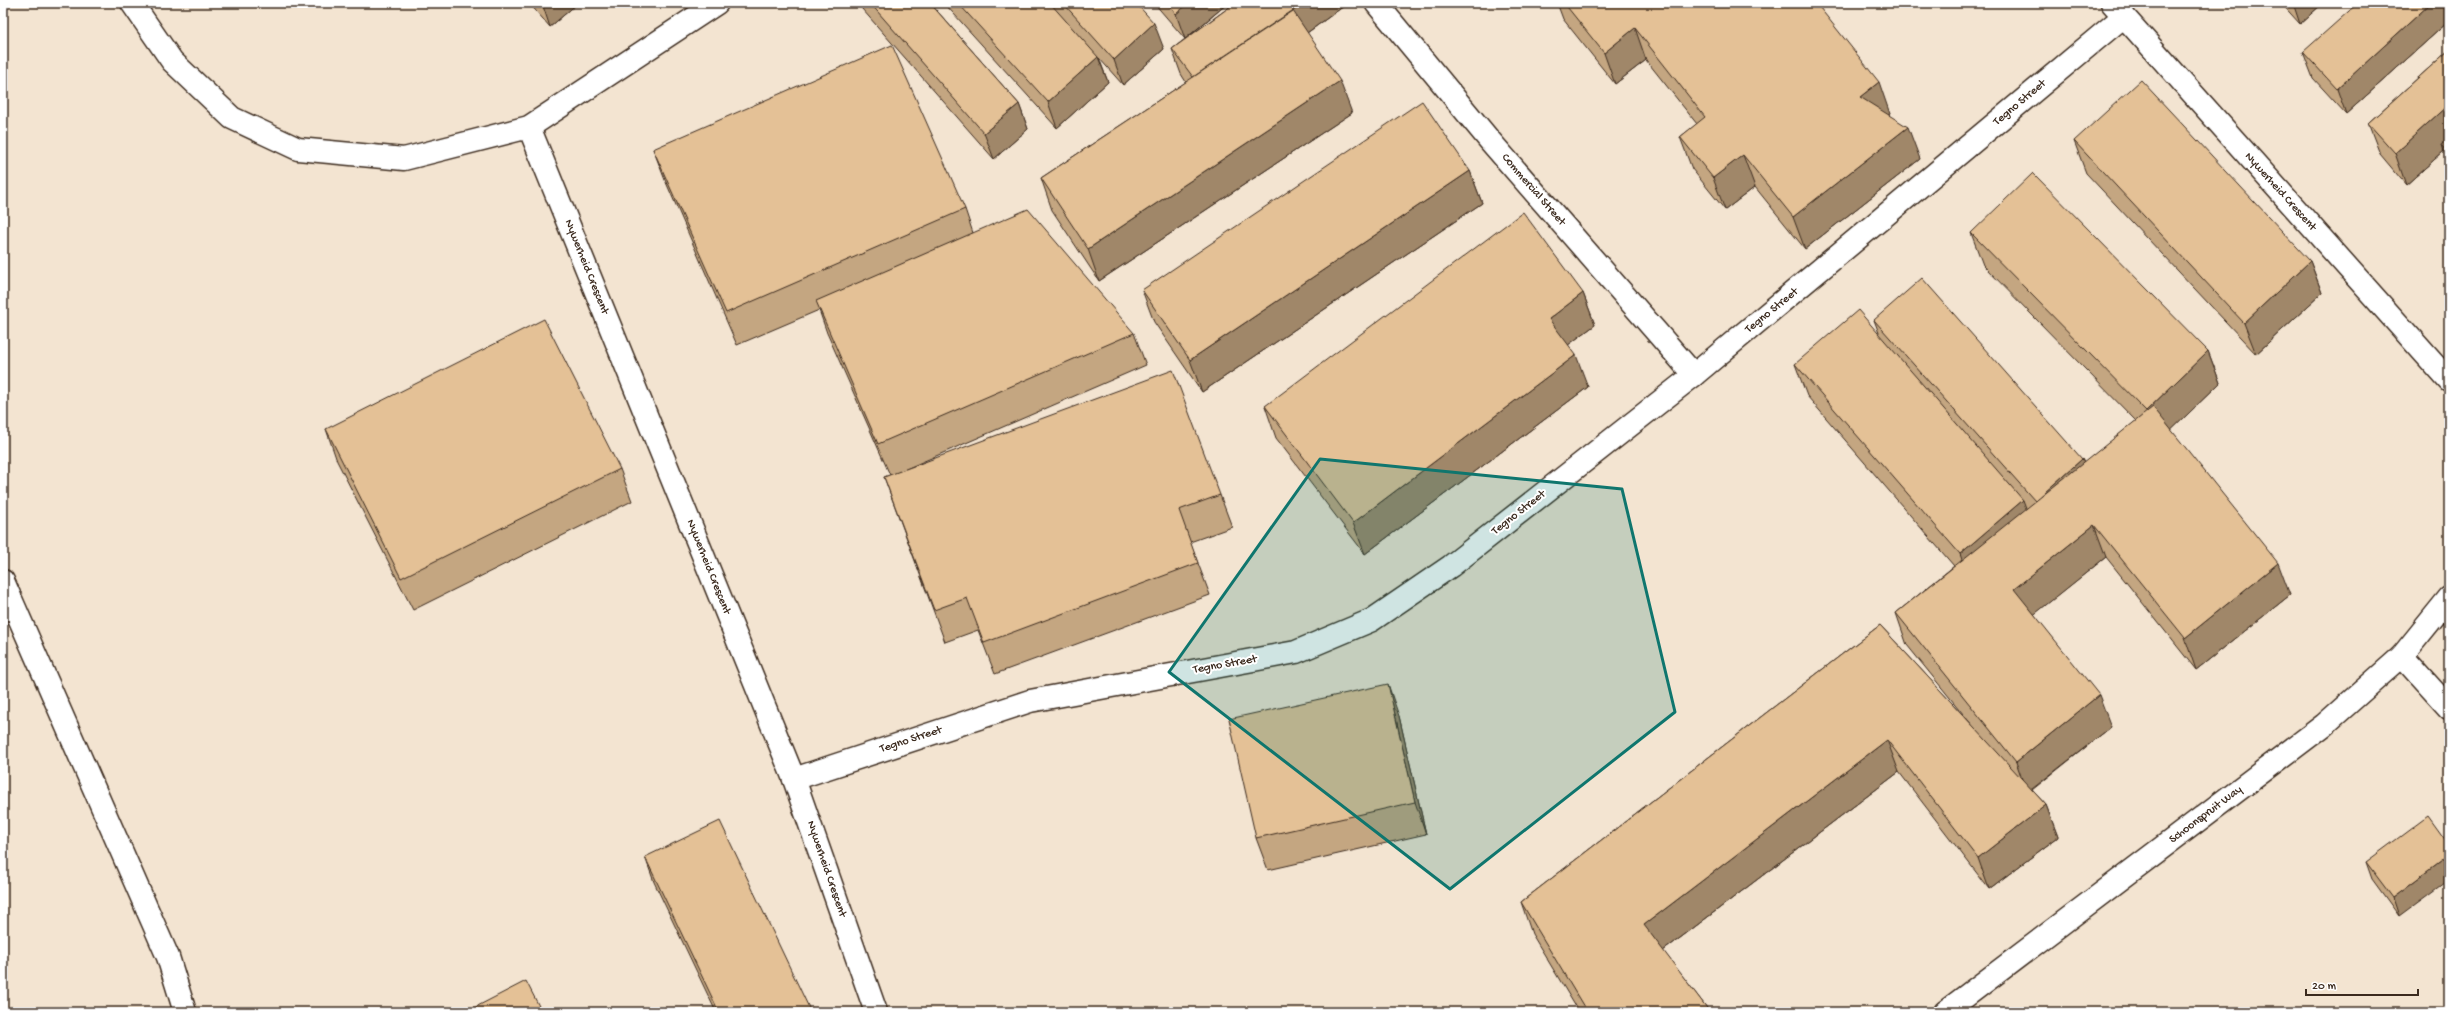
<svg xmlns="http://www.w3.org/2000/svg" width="2452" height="1015" viewBox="0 0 2452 1015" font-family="'Gochi Hand',sans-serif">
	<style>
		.built { fill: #f3e4d1 }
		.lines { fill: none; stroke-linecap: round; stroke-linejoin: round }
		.minor-casing { stroke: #3b2a1e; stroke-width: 25 }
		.minor { stroke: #fff; stroke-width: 22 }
		.wall { fill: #c4a681; stroke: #3b2a1e }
		.shaded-wall { fill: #a08769; stroke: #3b2a1e }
		.building { fill: #e4c196; stroke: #3b2a1e }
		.marked { fill: #0f766e; fill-opacity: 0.2; stroke: #0f766e; stroke-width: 3; stroke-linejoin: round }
		.labels { text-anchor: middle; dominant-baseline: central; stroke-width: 4; stroke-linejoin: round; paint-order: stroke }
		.street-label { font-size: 12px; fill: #3b2a1e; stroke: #fff }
	</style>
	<rect width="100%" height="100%" fill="#faf3ea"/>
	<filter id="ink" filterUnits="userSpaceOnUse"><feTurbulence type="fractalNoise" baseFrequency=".025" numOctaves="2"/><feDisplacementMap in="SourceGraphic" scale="8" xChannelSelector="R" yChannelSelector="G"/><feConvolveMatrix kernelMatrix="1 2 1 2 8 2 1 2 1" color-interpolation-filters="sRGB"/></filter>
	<g filter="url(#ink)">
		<rect class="built" x="3" y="3" width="2446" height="1009"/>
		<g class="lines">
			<defs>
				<g id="minor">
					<path d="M132,3L172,61L232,118L298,149L404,159L529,127L717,3"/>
					<path d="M1376,3L1491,142L1694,375"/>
					<path d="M2112,3L2449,381"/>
					<path d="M529,127L794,779L876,1012"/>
					<path d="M3,581L168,957L185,1012"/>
					<path d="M2402,656L2449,708"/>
					<path d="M794,779L1030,701L1296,652L1372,620L1451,566L1694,375L2124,16"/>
					<path d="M1945,1012L2324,725L2402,656L2449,598"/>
				</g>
			</defs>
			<use href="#minor" class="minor-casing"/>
			<use href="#minor" class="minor"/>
		</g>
		<g class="wall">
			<path d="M529,3H578L550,27Z"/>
			<path d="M860,3H930L1019,104L1028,129L994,159L862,9Z"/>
			<path d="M944,3H1136L1164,49L1123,85L1099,58L1108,82L1057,128Z"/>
			<path d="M1154,3H1228L1188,37L1235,3H1343L1344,6L1307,33L1352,113L1099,281L1052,210L1041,178L1186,82L1181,74L1172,49L1185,39Z"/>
			<path d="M1557,3H1816L1890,114L1889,115L1920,159L1805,249L1755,187L1725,210L1692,169L1680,137L1697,124L1646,60L1615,84L1563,19Z"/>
			<path d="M2281,3H2323L2300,24Z"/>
			<path d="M2449,3V21L2346,114L2313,78L2303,52Z"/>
			<path d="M2449,50V164L2444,151L2406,185L2380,154L2368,123Z"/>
			<path d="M2074,141L2310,261L2322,293L2256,354L2086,173Z"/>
			<path d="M653,149L965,209L973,233L1134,333L1146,365L899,472L1220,495L1232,527L1190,542L1210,595L995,674L978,630L945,642L884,477L890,475L827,333L819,310L737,345L665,180Z"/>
			<path d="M1470,171L1482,203L1202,392L1154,322L1142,290Z"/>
			<path d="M1971,233L2208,351L2220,383L2171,430L2290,595L2196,670L2106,557L2034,614L2111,727L2032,790L2046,805L2058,837L1989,889L1899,772L1663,951L1710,1012H1579L1532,934L1521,902L1880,625L1972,725L1907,645L1896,613L1954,566L1807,396L1795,364L1879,333L1874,320L2082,459L2084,463L2136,421L1983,265Z"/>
			<path d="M1583,293L1595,325L1568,345L1588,387L1365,554L1276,438L1265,406Z"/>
			<path d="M326,429L620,469L632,501L413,610L337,461Z"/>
			<path d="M1399,716L1426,834L1268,870L1256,838Z"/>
			<path d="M2449,845L2399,916L2372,879L2366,862Z"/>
			<path d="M645,857L811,1012H716L654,882Z"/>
		</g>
		<g class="shaded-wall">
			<path d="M542,3H578L550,27Z"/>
			<path d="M1189,3H1228L1185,39L1176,14Z"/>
			<path d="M1304,3H1343L1344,6L1205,107L1195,81Z"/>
			<path d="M2293,3H2323L2300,24Z"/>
			<path d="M2431,3H2449V21L2346,114L2337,89Z"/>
			<path d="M1154,23L1164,49L1123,85L1114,60Z"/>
			<path d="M1635,28L1646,60L1615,84L1604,53Z"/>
			<path d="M1098,57L1108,82L1057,128L1048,102Z"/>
			<path d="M1340,81L1352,113L1099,281L1088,249Z"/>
			<path d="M1879,82L1890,114L1872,128L1860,97Z"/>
			<path d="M1019,104L1028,129L994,159L984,133Z"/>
			<path d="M2449,104V146L2442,145L2444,151L2406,185L2395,153Z"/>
			<path d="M1908,127L1920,159L1805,249L1793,217Z"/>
			<path d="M1743,155L1755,187L1725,210L1713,178Z"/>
			<path d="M1470,171L1482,203L1202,392L1190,360Z"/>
			<path d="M2310,261L2322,293L2256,354L2244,323Z"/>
			<path d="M1583,293L1595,325L1560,351L1549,319Z"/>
			<path d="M2208,351L2220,383L2158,443L2146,411Z"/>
			<path d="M1576,355L1588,387L1365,554L1353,523Z"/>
			<path d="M2082,459L2092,484L2035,501Z"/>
			<path d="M2023,500L2035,532L1971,586L1960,554Z"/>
			<path d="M2094,525L2106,557L2026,621L2014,589Z"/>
			<path d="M2278,563L2290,595L2196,670L2185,638Z"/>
			<path d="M1388,684L1399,716L1426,834L1415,802Z"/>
			<path d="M2099,695L2111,727L2027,793L2016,762Z"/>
			<path d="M1887,740L1899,772L1655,957L1644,925Z"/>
			<path d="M2046,805L2058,837L1989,889L1978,858Z"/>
			<path d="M2449,856V879L2399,916L2393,898Z"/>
		</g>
		<g class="building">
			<path d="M870,3H930L1019,104L984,133Z"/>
			<path d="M958,3H1050L1098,57L1048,102Z"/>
			<path d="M1063,3H1136L1154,23L1114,60Z"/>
			<path d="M1167,3H1189L1176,14Z"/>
			<path d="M1235,3H1304L1193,77L1172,49Z"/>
			<path d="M1564,3H1816L1879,82L1860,97L1908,127L1793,217L1743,155L1713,178L1680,137L1705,117L1635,28L1604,53Z"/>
			<path d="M2358,3H2431L2337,89L2303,52Z"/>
			<path d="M1293,11L1340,81L1088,249L1041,178Z"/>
			<path d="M892,45L965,209L726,313L653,149Z"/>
			<path d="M2449,50V104L2395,153L2368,123Z"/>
			<path d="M2141,80L2310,261L2244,323L2074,141Z"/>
			<path d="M1422,101L1470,171L1190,360L1142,290Z"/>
			<path d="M2449,139V153L2442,145Z"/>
			<path d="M2033,173L2208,351L2146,411L1971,233Z"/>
			<path d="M1028,209L1134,333L878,444L816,301Z"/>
			<path d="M1523,212L1583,293L1549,319L1576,355L1353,523L1265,406Z"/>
			<path d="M1922,278L2082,459L2035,501L1874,320Z"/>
			<path d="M1858,310L2023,500L1960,554L1795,364Z"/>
			<path d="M544,319L620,469L401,578L326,429Z"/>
			<path d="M1173,370L1220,495L1179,510L1198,563L984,643L967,598L934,610L884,477Z"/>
			<path d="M2153,407L2278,563L2185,638L2094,525L2014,589L2099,695L2016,762L1896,613Z"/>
			<path d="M1880,625L2046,805L1978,858L1887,740L1644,925L1710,1012H1587L1521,902Z"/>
			<path d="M1388,684L1415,802L1256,838L1229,719Z"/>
			<path d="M2428,816L2449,845V856L2393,898L2366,862Z"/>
			<path d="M720,821L811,1012H719L645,857Z"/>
			<path d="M526,981L542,1012H466Z"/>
		</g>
	</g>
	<path class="marked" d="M1320,459L1622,489L1675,712L1450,889L1169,672Z"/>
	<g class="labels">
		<g class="street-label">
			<text transform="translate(2020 103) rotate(-40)">Tegno Street</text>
			<text transform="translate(1533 190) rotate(49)">Commercial Street</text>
			<text transform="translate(2280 192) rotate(48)">Nywerheid Crescent</text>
			<text transform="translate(586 267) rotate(68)">Nywerheid Crescent</text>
			<text transform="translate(1772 311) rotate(-39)">Tegno Street</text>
			<text transform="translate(1519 513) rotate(-38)">Tegno Street</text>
			<text transform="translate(708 567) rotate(68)">Nywerheid Crescent</text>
			<text transform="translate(1225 665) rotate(-10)">Tegno Street</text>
			<text transform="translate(911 740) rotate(-18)">Tegno Street</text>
			<text transform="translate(2206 815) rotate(-37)">Schoonspruit Way</text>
			<text transform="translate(826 869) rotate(71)">Nywerheid Crescent</text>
		</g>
	</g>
	<rect width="2452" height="1015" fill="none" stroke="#fff" stroke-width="16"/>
	<rect x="8" y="8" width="2436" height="999" fill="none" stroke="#3b2a1e" stroke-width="1.5" filter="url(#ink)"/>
	<path d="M2306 989v6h112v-6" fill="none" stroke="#3b2a1e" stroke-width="2"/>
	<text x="2312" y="989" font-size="12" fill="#3b2a1e" stroke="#ffffff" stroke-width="3" paint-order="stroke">20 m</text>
</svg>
